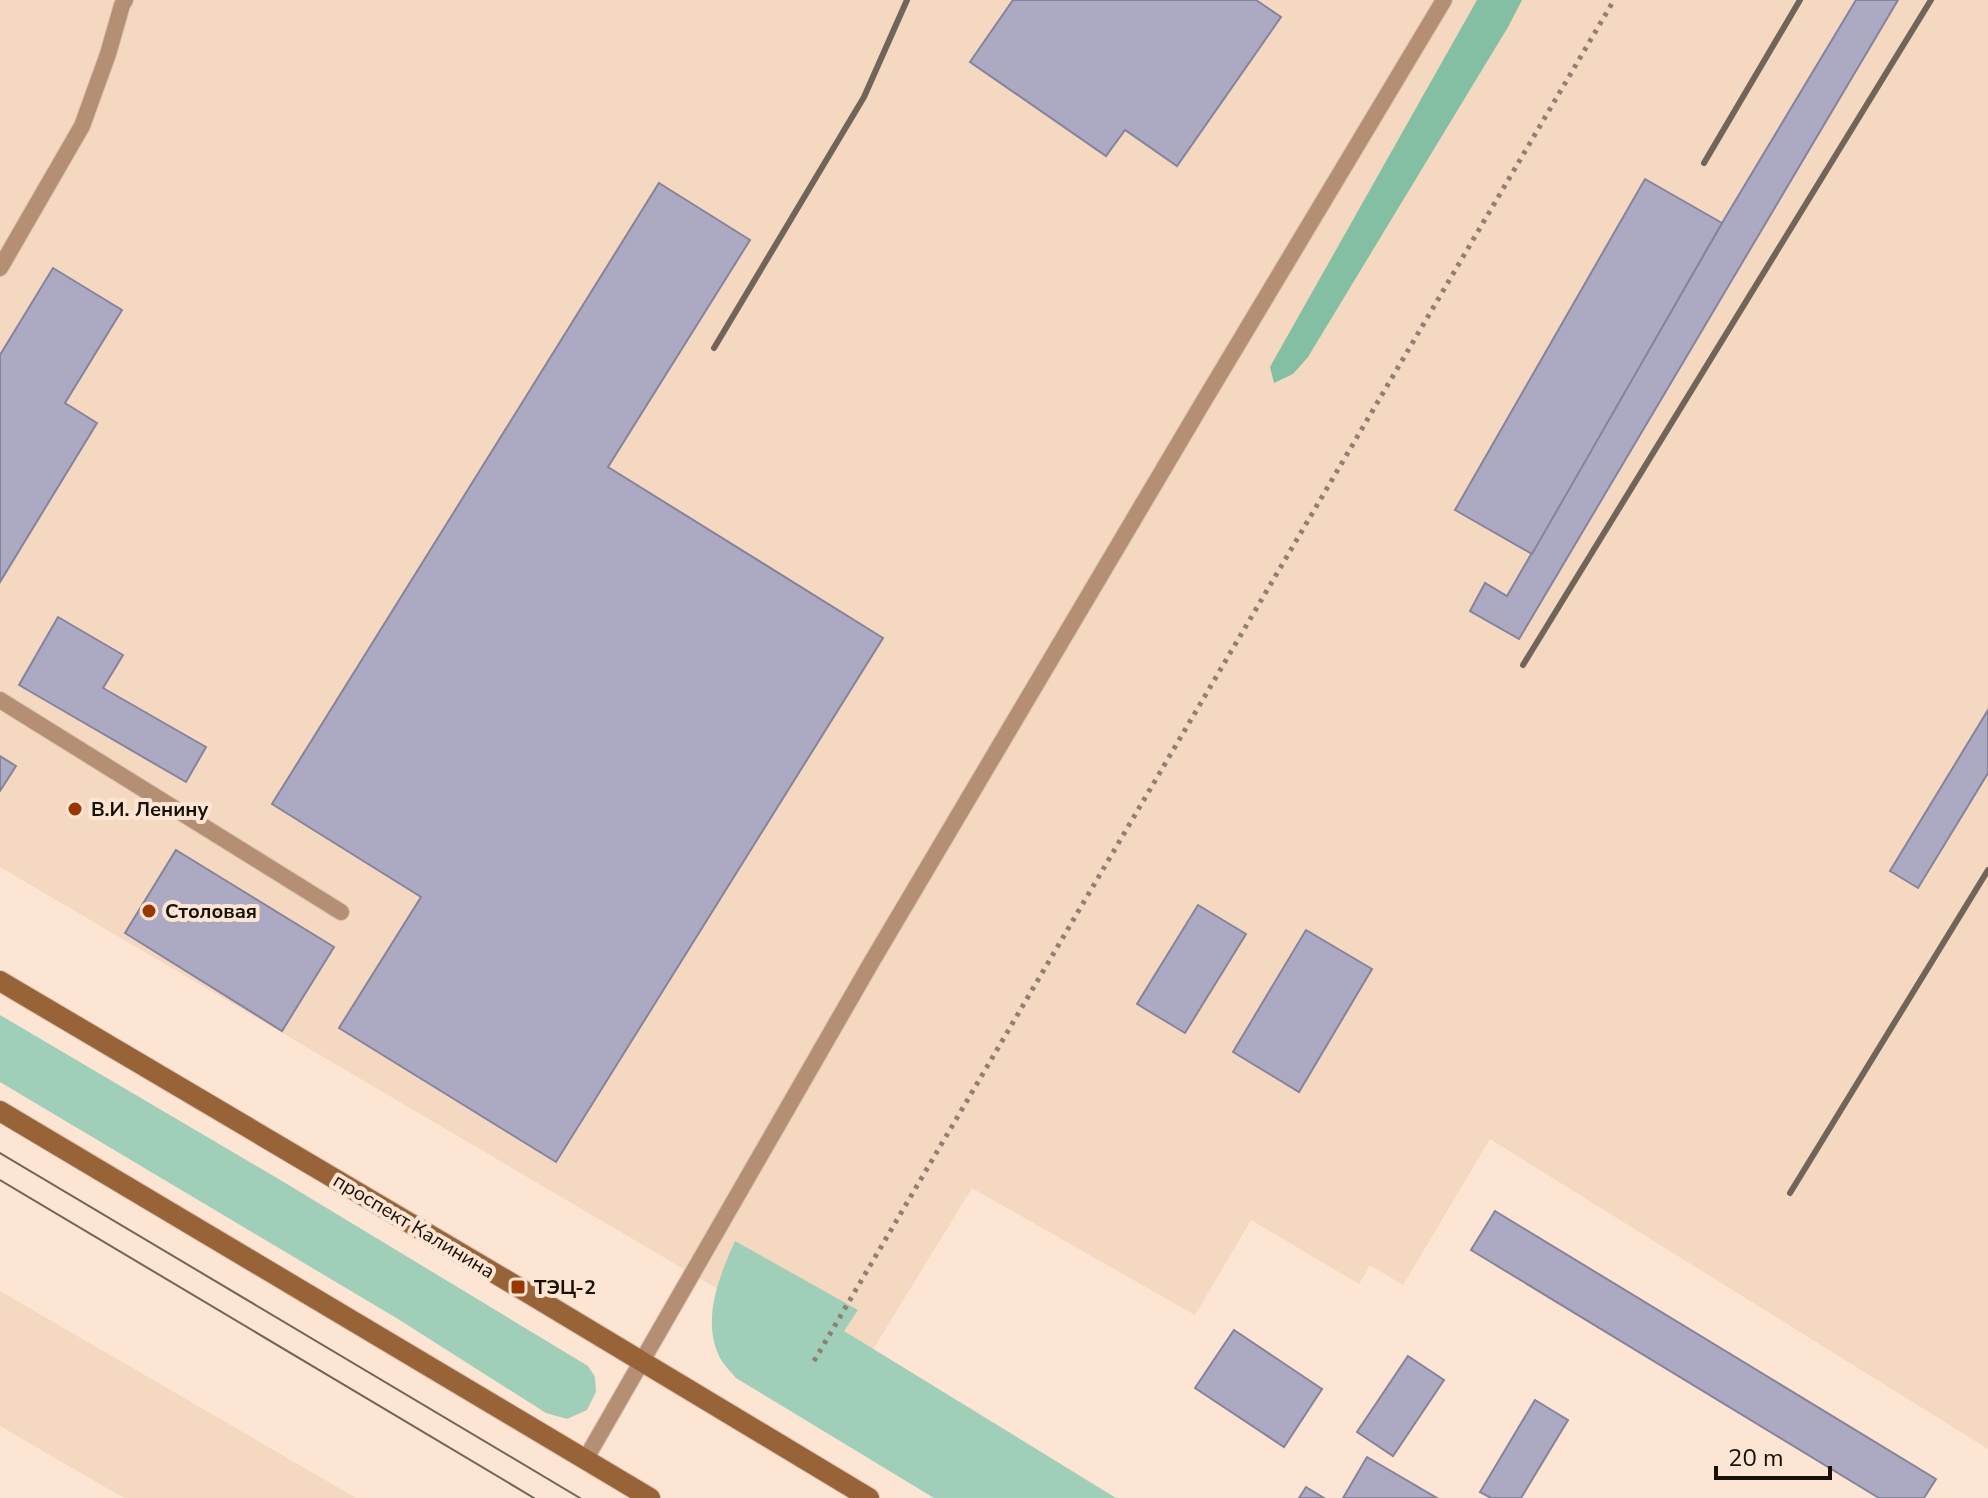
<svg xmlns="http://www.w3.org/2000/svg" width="1988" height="1498" viewBox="0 0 1988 1498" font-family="'Nunito Sans',sans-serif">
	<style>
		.built { fill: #f4d8c0 }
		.green { fill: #9fcfb8 }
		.forest { fill: #83bfa3 }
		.building { fill: #abaac2; stroke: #85849c; stroke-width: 2 }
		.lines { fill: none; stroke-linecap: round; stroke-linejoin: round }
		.service-casing { stroke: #d8c3b2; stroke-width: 18 }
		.secondary-casing { stroke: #d8c3b2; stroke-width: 22 }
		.path { stroke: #8f8072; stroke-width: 5; stroke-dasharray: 4 6; stroke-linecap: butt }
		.service { stroke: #b58f73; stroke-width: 16 }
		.secondary { stroke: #986337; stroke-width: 20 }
		.tram { stroke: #716458; stroke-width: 2 }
		.rail { stroke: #716458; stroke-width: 6 }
		.poi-dot { fill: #9a3600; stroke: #fce5d2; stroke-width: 3 }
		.labels { text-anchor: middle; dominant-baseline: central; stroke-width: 8; stroke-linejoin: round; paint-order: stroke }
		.poi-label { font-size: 20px; font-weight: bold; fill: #18110a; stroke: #fce5d2; text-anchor: start }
		.street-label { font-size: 20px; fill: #18110a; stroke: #fce5d2 }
	</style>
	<rect width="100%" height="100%" fill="#fce5d2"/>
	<g class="built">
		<path d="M0,0H1988V1449L1490,1139L1403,1285L1370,1265L1359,1284L1251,1220L1195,1315L972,1188L859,1372L0,867Z"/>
		<path d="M0,1291L356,1498H124L0,1426Z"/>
	</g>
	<g class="green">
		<path d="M0,1015L282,1181L588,1366L595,1377L596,1392L587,1410L567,1419L546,1413L398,1319L0,1082Z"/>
		<path d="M735,1241L858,1310L844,1331L1116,1498H934L736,1378C731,1372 724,1365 720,1358C701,1320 719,1277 735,1241Z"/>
	</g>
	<path class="forest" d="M1477,0H1522L1508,27L1308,357L1293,374L1274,383L1270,367L1275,358Z"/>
	<g class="building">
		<path d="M1013,0H1256L1281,17L1177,166L1125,130L1106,156L970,62Z"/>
		<path d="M1856,0H1898L1519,639L1470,611L1485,583L1507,596L1722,223Z"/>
		<path d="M1645,179L1722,223L1532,554L1455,510Z"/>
		<path d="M659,183L750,240L608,467L883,638L556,1162L339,1028L421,897L272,804Z"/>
		<path d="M53,268L122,310L65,403L97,423L0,582V355Z"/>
		<path d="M58,617L123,655L103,688L206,747L186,782L19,685Z"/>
		<path d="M1988,710V773L1918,888L1890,871Z"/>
		<path d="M0,756L16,766L0,791Z"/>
		<path d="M176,850L334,947L282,1031L125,933Z"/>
		<path d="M1198,905L1246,934L1185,1033L1137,1004Z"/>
		<path d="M1306,930L1372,969L1299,1092L1233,1052Z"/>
		<path d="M1495,1211L1936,1479L1924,1498H1879L1471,1250Z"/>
		<path d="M1234,1330L1322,1389L1284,1447L1195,1388Z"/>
		<path d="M1408,1356L1444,1380L1393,1456L1357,1432Z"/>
		<path d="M1535,1400L1568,1420L1521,1498H1491L1480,1492Z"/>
		<path d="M1367,1457L1437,1498H1343Z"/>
		<path d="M1306,1487L1324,1498H1299Z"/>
	</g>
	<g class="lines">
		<defs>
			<g id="service">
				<path d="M0,268L82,126L108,54L122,5L125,0"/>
				<path d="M0,700L341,912"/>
				<path d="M585,1460L871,963L1202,404L1444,0"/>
			</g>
			<g id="secondary">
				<path d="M0,981L518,1287L869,1498"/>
				<path d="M0,1111L650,1498"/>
			</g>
		</defs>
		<use href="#service" class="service-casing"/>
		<use href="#secondary" class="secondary-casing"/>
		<path class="path" d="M814,1361L1614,0"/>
		<use href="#service" class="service"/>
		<use href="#secondary" class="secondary"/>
		<g class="tram">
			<path d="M0,1153L580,1498"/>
			<path d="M0,1180L534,1498"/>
		</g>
		<g class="rail">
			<path d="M1704,163L1800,0"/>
			<path d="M714,348L864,97L907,0"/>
			<path d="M1523,665L1931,0"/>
			<path d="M1790,1193L1988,870"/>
		</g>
	</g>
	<g class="poi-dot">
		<circle cx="75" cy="809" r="8"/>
		<circle cx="149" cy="911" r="8"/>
		<rect x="510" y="1279" width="16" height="16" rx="4"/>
	</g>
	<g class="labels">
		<g class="poi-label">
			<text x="91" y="809">В.И. Ленину</text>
			<text x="165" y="911">Столовая</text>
			<text x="534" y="1287">ТЭЦ-2</text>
		</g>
		<g class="street-label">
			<text transform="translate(414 1226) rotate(31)">проспект Калинина</text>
		</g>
	</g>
	<path d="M1716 1466v12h114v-12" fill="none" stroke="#18110a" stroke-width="4"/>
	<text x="1728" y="1466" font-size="24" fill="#18110a" stroke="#fce5d2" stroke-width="6" paint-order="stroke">20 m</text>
</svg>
